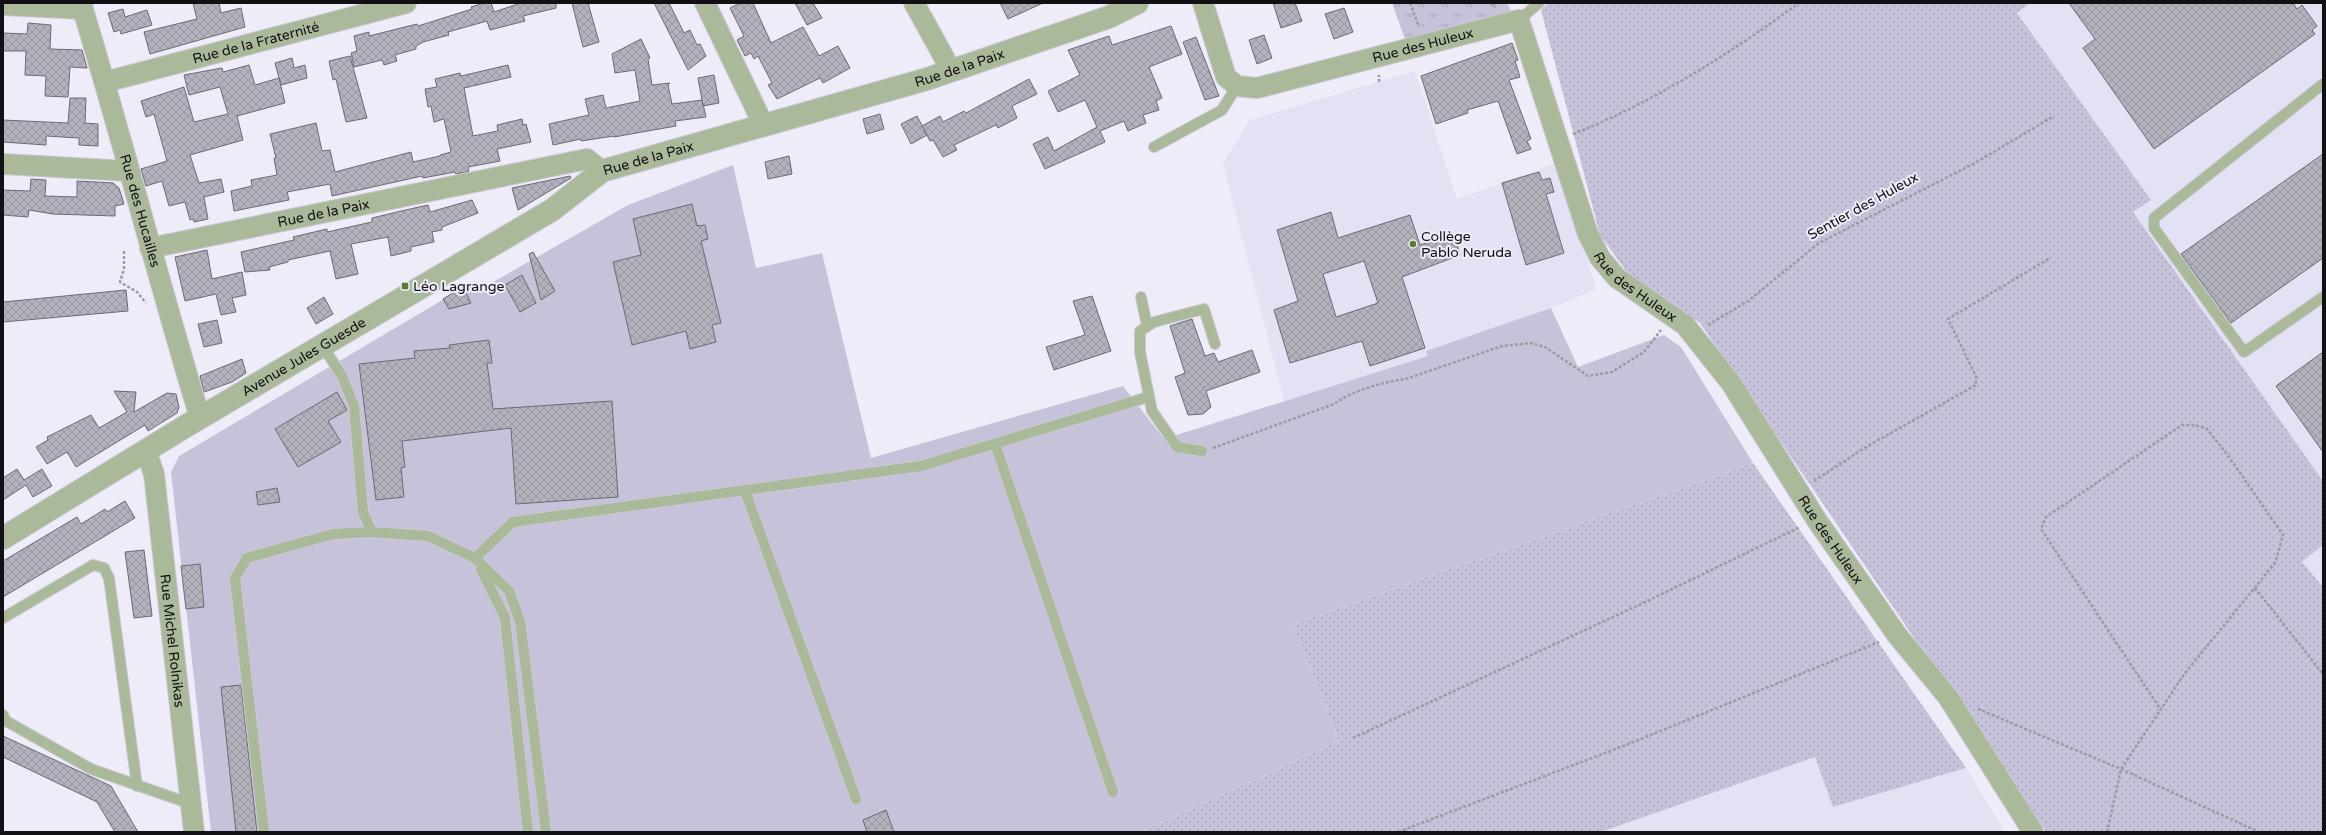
<svg xmlns="http://www.w3.org/2000/svg" width="2326" height="835" viewBox="0 0 2326 835" font-family="'Varela Round',sans-serif">
	<style>
		.built { fill: #e3e1f4 }
		.grass { fill: url(#grass-dots) }
		.park { fill: url(#park-tufts) }
		.pitch { fill: #c5c2da }
		.building { fill: url(#building-cross-hatch); stroke: #6b6a74; fill-rule: evenodd }
		.lines { fill: none; stroke-linecap: round; stroke-linejoin: round }
		.service-casing { stroke: #cac9d4; stroke-width: 12 }
		.minor-casing { stroke: #cac9d4; stroke-width: 22 }
		.tertiary-casing { stroke: #cac9d4; stroke-width: 24 }
		.path { stroke: #9b9aa3; stroke-width: 2.5; stroke-dasharray: 3 2; stroke-linecap: butt }
		.service { stroke: #aab999; stroke-width: 10 }
		.minor { stroke: #aab999; stroke-width: 20 }
		.tertiary { stroke: #aab999; stroke-width: 22 }
		.poi-dot { fill: #5d7b30; stroke: #edecf8; stroke-width: 1.5 }
		.labels { text-anchor: middle; dominant-baseline: central; stroke-width: 4; stroke-linejoin: round; paint-order: stroke }
		.street-label { font-size: 14px; fill: #111014; stroke: #edecf8 }
		.poi-label { font-size: 14px; fill: #111014; stroke: #edecf8; text-anchor: start }
	</style>
	<defs>
		<pattern id="grass-dots" width="8" height="8" patternUnits="userSpaceOnUse"><rect width="8" height="8" fill="#c5c2da"/><path d="M2 2h.1M6 6h.1" fill="none" stroke="#a8a6ba" stroke-width="1.8" stroke-linecap="round"/></pattern>
		<pattern id="park-tufts" width="24" height="20" patternUnits="userSpaceOnUse"><rect width="24" height="20" fill="#c5c2da"/><path d="M3 7l-1-3M5 7V3M7 7l1-3M15 17l-1-3M17 17v-4M19 17l1-3" fill="none" stroke="#a8a6ba"/></pattern>
		<pattern id="building-cross-hatch" width="8" height="8" patternUnits="userSpaceOnUse"><rect width="8" height="8" fill="#b2b1bc"/><path d="M0 0l8 8M0 8l8-8" fill="none" stroke="#9897a1"/></pattern>
	</defs>
	<rect width="100%" height="100%" fill="#edecf8"/>
	<g class="built">
		<path d="M2030,3H2323V481L2133,212L2150,201L2017,12Z"/>
		<path d="M1415,71L1457,199L1557,163L1596,289L1551,308L1427,351L1429,356L1284,401L1223,163L1250,120Z"/>
		<path d="M2323,545V587L2302,562Z"/>
		<path d="M1815,757L1833,807L1966,768L2005,832H1601Z"/>
	</g>
	<g class="grass">
		<path d="M1548,3H2030L2017,13L2151,200L2133,212L2323,481V545L2302,562L2323,587V832H2046L1700,323L1629,275L1600,235L1541,10Z"/>
		<path d="M1753,463L1966,768L1833,807L1815,757L1601,832H1140L1339,741L1293,624Z"/>
	</g>
	<path class="park" d="M1392,3H1507L1513,15L1406,42Z"/>
	<path class="pitch" d="M733,165L756,268L822,253L871,458L1123,386L1164,439L1428,356L1426,351L1551,308L1578,367L1664,335L1681,347L1753,463L1293,624L1339,741L1140,832H211L171,472L179,456L468,285L474,293L628,205Z"/>
	<g class="building">
		<path d="M193,3H219L221,13L241,8L245,27L150,54L144,32L197,19Z"/>
		<path d="M484,3H491L494,12L521,3H556V8L523,16L525,21L490,30L487,21L448,32L449,35L423,42L416,46V49L395,55L397,61L384,65L382,60L354,67L351,53L357,51L354,36L369,32V36L417,24L418,26L472,9L471,7Z"/>
		<path d="M572,3H588L599,42L583,47Z"/>
		<path d="M654,3H669L684,33L690,30L697,45L700,44L706,56L688,70Z"/>
		<path d="M740,3H753L771,43L803,27L819,56L838,46L850,68L823,83L820,78L777,99L768,85L772,83L758,56L754,59L751,53L745,56L737,40L744,36L730,8Z"/>
		<path d="M795,3H813L822,18L807,25Z"/>
		<path d="M1000,3H1043L1008,19Z"/>
		<path d="M1273,3H1295L1302,21L1281,28Z"/>
		<path d="M2069,3H2293L2297,9L2302,5L2317,26L2312,30L2315,34L2154,149L2083,48L2095,39Z"/>
		<path d="M1344,8L1353,32L1334,39L1325,14Z"/>
		<path d="M123,9L125,17L147,10L152,25L121,34L120,30L114,32L108,13Z"/>
		<path d="M28,23L51,25L50,49L82,50L87,68L70,67L68,97L45,96L46,76L25,75L26,51H3V33L27,34Z"/>
		<path d="M1171,26L1182,54L1149,67L1162,98L1156,101L1159,110L1143,115L1146,123L1128,131L1124,121L1100,131L1105,142L1045,169L1033,144L1048,137L1054,151L1097,127L1085,100L1058,112L1048,91L1080,75L1068,50L1109,36L1112,45Z"/>
		<path d="M1264,35L1272,58L1257,64L1249,40Z"/>
		<path d="M1196,37L1219,96L1205,100L1183,42Z"/>
		<path d="M641,39L650,58L648,59L652,85L670,83L668,85L672,104L702,100L706,117L675,121L676,126L614,137V136L581,141V139L553,145L549,124L589,115L585,99L603,95L606,108L640,101L635,70L615,73L612,54Z"/>
		<path d="M1512,43L1518,60L1515,61L1520,77L1509,80L1531,139L1527,141L1531,149L1517,154L1498,101L1467,110L1468,113L1436,124L1421,76Z"/>
		<path d="M350,56L367,118L346,122L336,79L333,80L329,61Z"/>
		<path d="M292,58L294,68L305,65L307,78L281,85L275,63Z"/>
		<path d="M249,65L255,85L279,78L285,103L237,116L243,140L190,155L199,183L221,179L224,192L204,197L208,219L194,222L193,219L190,220L185,202L169,206L162,181L146,186L141,169L167,161L154,114L146,117L141,101L184,87L194,122L228,114L220,87L189,95L184,75L222,68L223,72Z"/>
		<path d="M508,65L511,77L464,88L473,136L498,131L497,125L522,119L523,125L526,124L531,142L497,149L500,161L468,167L469,171L462,173L456,174L455,172L423,178L422,176L332,196L330,184L287,192L289,200L234,211L231,191L252,186L251,180L277,175L274,158H276L270,134L316,123L322,151L330,150L335,172L411,152L413,162L440,156V155L451,152L444,119L434,122L431,106L428,107L425,89L437,87L435,79L460,73L461,76Z"/>
		<path d="M714,75L719,103L703,106L698,78Z"/>
		<path d="M1029,79L1037,94L1012,106L1017,118L998,128L996,125L954,145L957,150L943,157L933,140L930,141L922,126L940,116L943,122L964,111L966,113Z"/>
		<path d="M70,98H86L85,123L98,124V146L79,145V138L46,136V145L3,142V120L68,123Z"/>
		<path d="M880,114L884,129L867,134L863,119Z"/>
		<path d="M917,116L927,135L911,144L901,124Z"/>
		<path d="M2323,154V258L2231,323L2181,254Z"/>
		<path d="M789,156L792,174L768,179L765,162Z"/>
		<path d="M1539,172L1542,180L1550,178L1554,192L1546,194L1564,253L1526,265L1502,183Z"/>
		<path d="M570,176L571,178L518,210L512,188Z"/>
		<path d="M31,179L46,180L45,196L77,197V181L113,183L119,188L124,204L115,206V216L53,214L29,210L28,217L3,215V190L30,191Z"/>
		<path d="M472,200L478,213L442,227V230L432,232L434,242L411,247V251L391,256L388,237L351,244L358,274L336,279L330,251L288,260V262L269,267L270,270L245,272L241,252L294,240L293,237L327,229V232L372,222V218L410,209L428,205L430,212Z"/>
		<path d="M692,204L697,226L705,225L708,239L701,241L721,323L712,325L716,342L690,349L686,331L632,345L613,262L641,255L633,219Z"/>
		<path d="M1331,212L1338,238L1410,215L1420,245L1454,234L1460,255L1402,277L1425,348L1370,366L1362,341L1290,363L1274,310L1298,301L1277,230ZM1364,261L1378,303L1336,317L1323,274Z"/>
		<path d="M207,250L212,279L242,272L246,295L232,298L236,312L221,315L216,294L185,301L175,257Z"/>
		<path d="M533,252L555,291L541,300L529,254Z"/>
		<path d="M522,275L536,303L520,312L505,285Z"/>
		<path d="M463,287L471,303L449,309L443,299Z"/>
		<path d="M126,290L128,311L3,322V302Z"/>
		<path d="M1092,296L1111,351L1054,370L1046,347L1085,335L1073,301Z"/>
		<path d="M324,297L333,314L316,324L307,308Z"/>
		<path d="M1192,319L1205,356L1214,353L1218,362L1252,350L1260,372L1206,391L1211,407L1203,414L1188,415L1175,377L1185,373L1170,326Z"/>
		<path d="M217,320L222,343L204,347L198,324Z"/>
		<path d="M489,340L492,363H487L493,409L612,401L618,497L516,504L511,428L402,441L405,467L401,468L404,497L376,500L359,364L415,358L414,351L450,348L449,345Z"/>
		<path d="M2323,352V452L2276,386Z"/>
		<path d="M242,359L246,373L232,382L204,392L200,376Z"/>
		<path d="M114,391L136,392L134,412L167,393L176,394L179,407L177,413L148,431L145,425L76,467L67,452L47,464L36,447L48,440L47,437L91,415L99,428L127,412Z"/>
		<path d="M337,392L347,410L328,421L341,442L298,467L275,429Z"/>
		<path d="M17,469L24,480L42,469L52,486L33,497L26,485L3,500V478Z"/>
		<path d="M277,488L280,502L258,505L256,492Z"/>
		<path d="M125,501L135,518L3,597V561L77,517L81,524L105,509L107,512Z"/>
		<path d="M144,550L152,616L134,618L125,552Z"/>
		<path d="M200,564L204,607L186,609L181,566Z"/>
		<path d="M241,685L257,832H236L221,687Z"/>
		<path d="M3,736L111,786L138,832H115L97,802L3,757Z"/>
		<path d="M886,810L894,832H867L863,820Z"/>
	</g>
	<g class="lines">
		<defs>
			<g id="service">
				<path d="M1519,20L1539,3"/>
				<path d="M2323,84L2154,218V228L2244,352L2323,297"/>
				<path d="M1154,147L1222,110L1237,86"/>
				<path d="M1141,297L1147,326"/>
				<path d="M322,345L342,376L354,406L363,512L372,532"/>
				<path d="M995,444L1113,792"/>
				<path d="M1202,451L1177,447L1152,411L1140,352V331L1154,322L1204,309L1215,344"/>
				<path d="M745,491L856,799"/>
				<path d="M475,558L513,522L921,466L1148,397"/>
				<path d="M481,569L505,618L528,832"/>
				<path d="M3,618L93,565L104,568L109,578L137,786"/>
				<path d="M3,715L6,721L91,769L191,804"/>
				<path d="M264,832L235,578L247,558L333,534L372,532L428,536L475,558L509,591L520,621L546,832"/>
			</g>
			<g id="minor">
				<path id="s1" d="M81,3C123,141 158,280 200,418"/>
				<path d="M705,3L764,126"/>
				<path d="M914,3L951,70"/>
				<path id="s2" d="M1203,3L1226,77L1237,86L1257,88L1519,20L1588,234L1600,258L1617,278L1685,325L1731,383L1816,519L1897,635L1948,697L2033,832"/>
				<path d="M3,5L83,9"/>
				<path id="s3" d="M105,82L406,3"/>
				<path d="M3,164L128,171"/>
				<path id="s4" d="M150,248L587,159L602,171"/>
				<path id="s5" d="M146,451L154,474L194,832"/>
			</g>
			<g id="tertiary">
				<path id="s6" d="M3,538L186,426L552,210L602,171L927,79L1109,17L1137,3"/>
			</g>
		</defs>
		<use href="#service" class="service-casing"/>
		<use href="#minor" class="minor-casing"/>
		<use href="#tertiary" class="tertiary-casing"/>
		<g class="path">
			<path d="M1410,3L1419,27"/>
			<path d="M1492,3L1495,8"/>
			<path d="M1379,82V75"/>
			<path d="M1573,134C1651,104 1732,52 1799,3"/>
			<path d="M124,251V269L120,282L137,292L146,303"/>
			<path d="M1708,325L1748,301L1819,243L1975,163L2054,116"/>
			<path d="M1213,448L1334,404C1354,390 1383,382 1406,379L1502,346L1531,343L1545,347L1588,376L1612,372L1644,352L1661,330"/>
			<path d="M1814,481L1866,447L1976,385V376L1948,319L2050,258"/>
			<path d="M2255,588L2323,674"/>
			<path d="M1978,709L2121,769L2259,832"/>
			<path d="M1353,738L1641,604L1800,527"/>
			<path d="M1398,832L1626,745L1879,642"/>
			<path d="M2107,832L2121,769L2185,673L2275,563L2283,535L2229,457L2207,429L2195,425H2182L2046,517L2041,529L2161,710"/>
		</g>
		<use href="#service" class="service"/>
		<use href="#minor" class="minor"/>
		<use href="#tertiary" class="tertiary"/>
	</g>
	<g class="poi-dot">
		<circle cx="1413" cy="244" r="4"/>
		<rect x="401" y="282" width="8" height="8" rx="2"/>
	</g>
	<g class="labels">
		<g class="street-label">
			<text stroke="none"><textPath href="#s3" startOffset="156">Rue de la Fraternité</textPath></text>
			<text stroke="none"><textPath href="#s2" startOffset="283">Rue des Huleux</textPath></text>
			<text stroke="none"><textPath href="#s6" startOffset="1075">Rue de la Paix</textPath></text>
			<text stroke="none"><textPath href="#s6" startOffset="751">Rue de la Paix</textPath></text>
			<text transform="translate(1863 206) rotate(-29)">Sentier des Huleux</text>
			<text stroke="none"><textPath href="#s1" startOffset="216">Rue des Hucailles</textPath></text>
			<text stroke="none"><textPath href="#s4" startOffset="177">Rue de la Paix</textPath></text>
			<text stroke="none"><textPath href="#s2" startOffset="680">Rue des Huleux</textPath></text>
			<text stroke="none"><textPath href="#s6" startOffset="351">Avenue Jules Guesde</textPath></text>
			<text stroke="none"><textPath href="#s2" startOffset="1003">Rue des Huleux</textPath></text>
			<text stroke="none"><textPath href="#s5" startOffset="192">Rue Michel Rolnikas</textPath></text>
		</g>
		<g class="poi-label">
			<text x="1421" y="236">Collège<tspan x="1421" dy="16">Pablo Neruda</tspan></text>
			<text x="413" y="286">Léo Lagrange</text>
		</g>
	</g>
	<rect width="2326" height="835" fill="none" stroke="#111014" stroke-width="8"/>
</svg>
